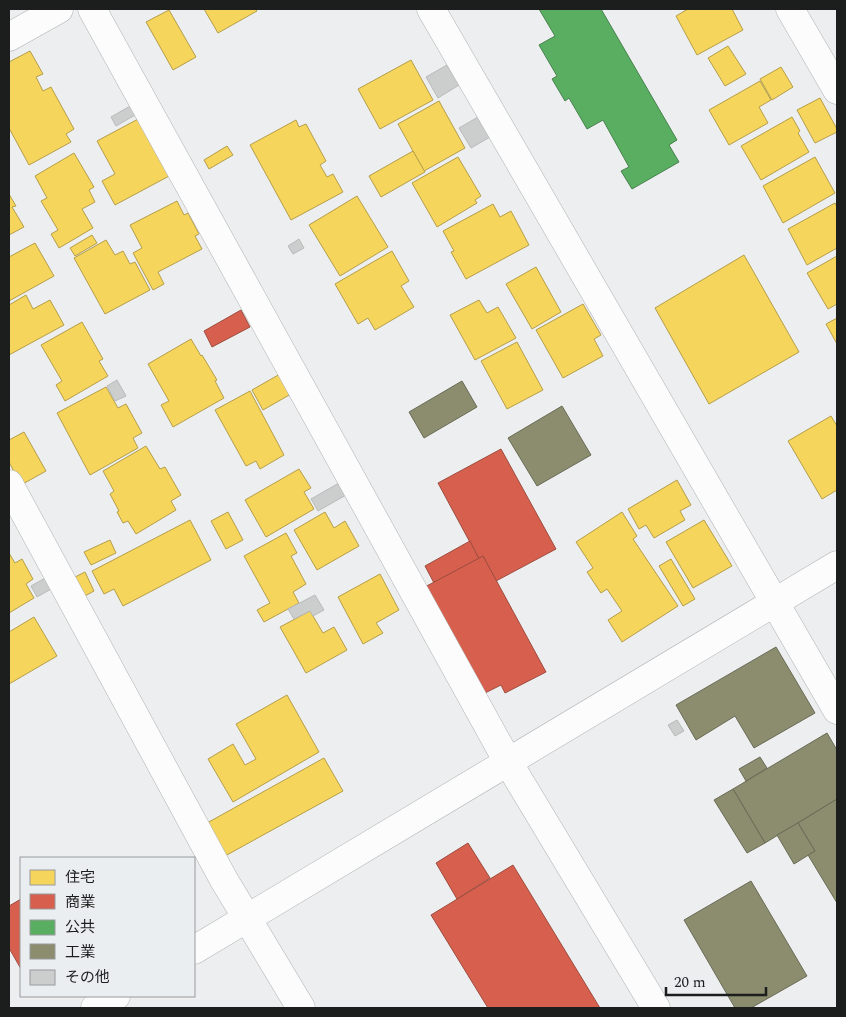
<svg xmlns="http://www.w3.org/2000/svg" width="846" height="1017" viewBox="0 0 846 1017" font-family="Spectral,'Noto Sans JP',serif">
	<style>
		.homes { fill: #f6d55c; stroke: #b59e49 }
		.shops { fill: #d6604d; stroke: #9e4c3f }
		.public { fill: #5aae61; stroke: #47824d }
		.industry { fill: #8c8c6e; stroke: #6a6b56 }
		.building { fill: #cccdcd; stroke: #b9bbbb }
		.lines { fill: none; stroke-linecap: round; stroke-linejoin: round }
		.minor-casing { stroke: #b0b2b2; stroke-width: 29 }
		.minor { stroke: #fcfcfd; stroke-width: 28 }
	</style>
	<rect width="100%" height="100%" fill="#eceeef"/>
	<g class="homes">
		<path d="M204,9H255L257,11L218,33Z"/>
		<path d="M688,9H732L743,30L697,55L676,16Z"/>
		<path d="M169,10L196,57L173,70L146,22Z"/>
		<path d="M728,46L746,74L725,86L708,58Z"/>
		<path d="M30,51L43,74L36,77L43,91L51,87L74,129L66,134L71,142L29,165L9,128V62Z"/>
		<path d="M411,60L433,100L380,129L358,89Z"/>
		<path d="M781,67L793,87L772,100L760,79Z"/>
		<path d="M760,81L771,100L759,107L768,123L729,145L709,110Z"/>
		<path d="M820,98L837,129V132L815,143L797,110Z"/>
		<path d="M439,101L465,148L424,171L398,124Z"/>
		<path d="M792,117L800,131L798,133L809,152L761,180L741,146Z"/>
		<path d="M140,118L171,175L115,205L102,181L115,174L97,141Z"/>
		<path d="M296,120L299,127L306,124L326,161L320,165L327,177L333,174L343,192L291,220L250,145Z"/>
		<path d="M227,146L233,155L209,169L204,160Z"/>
		<path d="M413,151L425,172L381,197L369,176Z"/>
		<path d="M74,153L94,187L89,190L95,202L82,209L93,228L59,248L51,234L58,230L41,201L47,198L35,176Z"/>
		<path d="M458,157L481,196L475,200L477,203L437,227L412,183Z"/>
		<path d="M815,157L835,193L783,223L763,186Z"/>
		<path d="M9,194L16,206L12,207L24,227L9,235Z"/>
		<path d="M357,196L388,247L340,276L309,225Z"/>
		<path d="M177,201L184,215L188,213L199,234L195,236L202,249L158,272L164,284L153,290L133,253L142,248L130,225Z"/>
		<path d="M835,203L837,207V248L807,265L788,229Z"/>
		<path d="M493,204L500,217L511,211L529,245L466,279L451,252L454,251L443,231Z"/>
		<path d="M92,235L97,243L75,256L70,248Z"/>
		<path d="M106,240L115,255L123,251L130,264L135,262L150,290L105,314L74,258Z"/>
		<path d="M35,243L54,276L9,301V257Z"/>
		<path d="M392,251L409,281L401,286L414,307L375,330L368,318L358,324L335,284Z"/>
		<path d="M744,255L799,352L709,404L655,308Z"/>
		<path d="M837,256V304L828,309L807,273Z"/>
		<path d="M536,267L561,312L532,329L506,284Z"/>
		<path d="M26,295L33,309L50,300L64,325L9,355V305Z"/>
		<path d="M479,300L487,313L498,307L516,338L475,360L450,315Z"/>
		<path d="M583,304L601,335L594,339L603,356L563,378L536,330Z"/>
		<path d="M837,318V344L826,324Z"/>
		<path d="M82,322L103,359L99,361L108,376L65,401L56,385L62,381L41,345Z"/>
		<path d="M191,339L201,356L202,355L217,380L215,381L224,398L173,427L161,405L169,401L148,364Z"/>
		<path d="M517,342L543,390L507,409L481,361Z"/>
		<path d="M280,374L291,394L263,410L252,390Z"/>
		<path d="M106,387L118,408L126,404L142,433L133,438L138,448L90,475L57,413Z"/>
		<path d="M250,391L284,455L260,469L256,461L246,466L215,410Z"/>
		<path d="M831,416L837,426V490L822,499L788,441Z"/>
		<path d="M24,432L46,471L21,485L9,462V440Z"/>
		<path d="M146,446L160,469L165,467L181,495L171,501L176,510L136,534L128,521L123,523L117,512L119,511L110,494L114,491L103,471Z"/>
		<path d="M299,469L311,488L304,492L314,509L266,537L245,500Z"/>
		<path d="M677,480L691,505L680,511L685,520L654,538L646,525L639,529L628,509Z"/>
		<path d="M228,512L243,540L226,549L211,521Z"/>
		<path d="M325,512L334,528L345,521L359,546L317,570L294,530Z"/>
		<path d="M622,512L637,536L633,539L678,606L622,642L608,620L622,611L607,589L601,593L587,572L593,568L576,542Z"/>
		<path d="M190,520L211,560L123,606L114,589L104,594L92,571Z"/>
		<path d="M704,520L732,566L693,588L666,542Z"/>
		<path d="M286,533L297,553L291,556L306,584L293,592L299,603L264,622L257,610L270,603L244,556Z"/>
		<path d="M110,540L116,553L91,565L84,552Z"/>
		<path d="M9,553L15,563L22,559L33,579L26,584L34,598L9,613Z"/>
		<path d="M671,559L695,599L683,606L659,566Z"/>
		<path d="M85,572L94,591L83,597L73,578Z"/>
		<path d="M380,574L399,610L376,623L383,633L363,644L338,597Z"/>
		<path d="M310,611L323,633L334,627L347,650L306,673L280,627Z"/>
		<path d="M34,617L57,656L9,684V632Z"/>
		<path d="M287,695L319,752L233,802L208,759L233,744L245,765L256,759L236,724Z"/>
		<path d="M324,758L343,791L225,856L207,823Z"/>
	</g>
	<g class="shops">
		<path d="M241,310L250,327L212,347L204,331Z"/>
		<path d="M501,449L556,549L496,581L483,556L479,559L438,483Z"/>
		<path d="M470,541L479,559L434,583L425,566Z"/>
		<path d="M483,556L546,672L505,693L501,685L481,695L423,588Z"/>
		<path d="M468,843L490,878L457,899L436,863Z"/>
		<path d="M513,865L600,1008H488L431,915Z"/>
		<path d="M21,899V969L9,948V906Z"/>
	</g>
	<path class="public" d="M539,9H601L677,140L669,145L679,162L632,189L621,171L629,167L603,120L587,129L569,98L565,101L552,79L557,76L539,45L555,36Z"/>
	<g class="industry">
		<path d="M462,381L477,407L424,438L409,412Z"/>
		<path d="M562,406L591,455L537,486L508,438Z"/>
		<path d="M776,647L815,713L754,748L735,716L696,740L676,705Z"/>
		<path d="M827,733L837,750V799L765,843L733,789Z"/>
		<path d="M760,757L767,768L746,781L739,769Z"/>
		<path d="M733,789L765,843L747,853L714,800Z"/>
		<path d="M837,799V903L808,855L815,851L798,823Z"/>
		<path d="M798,823L815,851L794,864L777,835Z"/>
		<path d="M751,881L807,976L751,1008H735L684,920Z"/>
	</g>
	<g class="building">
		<path d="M447,65L459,85L438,98L426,77Z"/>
		<path d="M132,105L137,114L116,126L111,117Z"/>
		<path d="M478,117L490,137L471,148L459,128Z"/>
		<path d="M299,239L304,248L293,254L288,246Z"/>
		<path d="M117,380L126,396L115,401L107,386Z"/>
		<path d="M339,483L346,495L318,511L311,499Z"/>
		<path d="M47,577L53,588L37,597L31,586Z"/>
		<path d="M315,595L324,610L313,616L310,611L294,619L288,609Z"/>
		<path d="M677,720L684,731L675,736L668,725Z"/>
	</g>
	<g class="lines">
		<defs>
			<g id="minor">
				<path d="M92,9L508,762L656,1008"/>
				<path d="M431,9L837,710"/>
				<path d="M790,9L837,90"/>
				<path d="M9,37L59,9"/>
				<path d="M9,484L224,880L301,1008"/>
				<path d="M194,950L837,565"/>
				<path d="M95,1008L116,996"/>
			</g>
		</defs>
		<use href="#minor" class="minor-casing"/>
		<use href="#minor" class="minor"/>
	</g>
	<rect width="846" height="1017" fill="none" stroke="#1c1d1d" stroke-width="20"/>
	<rect x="20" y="857" width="175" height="140" fill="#ebeef0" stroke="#989a9c"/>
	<rect x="30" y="870" width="25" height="15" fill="#f6d55c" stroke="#989a9c"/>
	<text x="65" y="882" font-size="15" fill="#1c1d1d">住宅</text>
	<rect x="30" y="894" width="25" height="15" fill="#d6604d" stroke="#989a9c"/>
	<text x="65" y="907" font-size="15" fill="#1c1d1d">商業</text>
	<rect x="30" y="920" width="25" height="15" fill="#5aae61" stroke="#989a9c"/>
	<text x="65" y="932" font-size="15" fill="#1c1d1d">公共</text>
	<rect x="30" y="944" width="25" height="15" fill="#8c8c6e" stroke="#989a9c"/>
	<text x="65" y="957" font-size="15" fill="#1c1d1d">工業</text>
	<rect x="30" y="970" width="25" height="15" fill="#cccdcd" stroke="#989a9c"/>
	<text x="65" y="982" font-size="15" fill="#1c1d1d">その他</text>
	<path d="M666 987v8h100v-8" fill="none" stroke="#1c1d1d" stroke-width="2.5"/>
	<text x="674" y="987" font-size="15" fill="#1c1d1d" stroke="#ebeef0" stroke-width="4" paint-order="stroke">20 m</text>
</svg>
